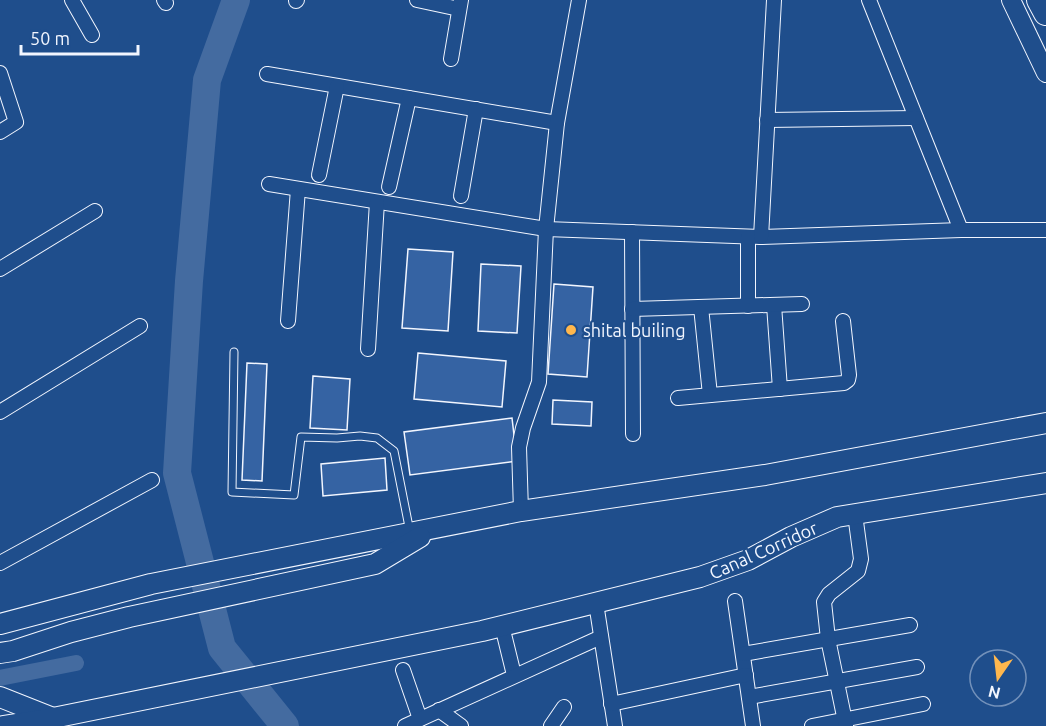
<svg xmlns="http://www.w3.org/2000/svg" width="1046" height="726" viewBox="0 0 1046 726" font-family="Ubuntu,sans-serif">
	<style>
		.lines { fill: none; stroke-linecap: round; stroke-linejoin: round }
		.canal { stroke: #446ba0; stroke-width: 16 }
		.river { stroke: #446ba0; stroke-width: 28 }
		.building { fill: #3563a3; stroke: #f2f6ff; stroke-width: 1.5 }
		.service-casing { stroke: #f2f6ff; stroke-width: 9 }
		.minor-casing { stroke: #f2f6ff; stroke-width: 16 }
		.tertiary-casing { stroke: #f2f6ff; stroke-width: 20 }
		.secondary-casing { stroke: #f2f6ff; stroke-width: 22 }
		.trunk-casing { stroke: #f2f6ff; stroke-width: 26 }
		.service { stroke: #1f4e8c; stroke-width: 7 }
		.minor { stroke: #1f4e8c; stroke-width: 14 }
		.tertiary { stroke: #1f4e8c; stroke-width: 18 }
		.secondary { stroke: #1f4e8c; stroke-width: 20 }
		.trunk { stroke: #1f4e8c; stroke-width: 24 }
		.poi-dot { fill: #ffb74d; stroke: #1f4e8c; stroke-width: 2 }
		.labels { text-anchor: middle; dominant-baseline: central; stroke-width: 4.5; stroke-linejoin: round; paint-order: stroke }
		.poi-label { font-size: 18px; fill: #f2f6ff; stroke: #1f4e8c; text-anchor: start }
		.street-label { font-size: 18px; fill: #f2f6ff; stroke: #1f4e8c }
	</style>
	<rect width="100%" height="100%" fill="#1f4e8c"/>
	<g class="lines">
		<path class="canal" d="M0,678L76,663"/>
		<path class="river" d="M236,0L207,80L189,281L177,473L222,648L285,726"/>
	</g>
	<g class="building">
		<path d="M408,249L453,252L448,331L402,328Z"/>
		<path d="M481,264L521,266L517,333L478,331Z"/>
		<path d="M554,284L593,287L587,377L548,374Z"/>
		<path d="M418,353L506,361L502,407L414,399Z"/>
		<path d="M247,363L267,364L262,481L242,480Z"/>
		<path d="M313,376L350,379L347,430L310,428Z"/>
		<path d="M553,400L592,402L591,426L552,424Z"/>
		<path d="M512,418L517,461L410,475L404,432Z"/>
		<path d="M385,458L387,490L323,496L321,464Z"/>
	</g>
	<g class="lines">
		<defs>
			<path id="service" d="M234,352L232,492L294,495L301,437L337,438L360,436L377,438L394,451L410,532"/>
			<g id="minor">
				<path d="M72,0L92,35"/>
				<path d="M164,0L166,3"/>
				<path d="M417,0L459,9"/>
				<path d="M869,0L961,230"/>
				<path d="M296,1L297,0"/>
				<path d="M451,59L461,0"/>
				<path d="M0,73L16,122L0,132"/>
				<path d="M267,74L557,123"/>
				<path d="M767,120L916,118"/>
				<path d="M319,175L337,86"/>
				<path d="M269,184L546,229L761,237L961,230H1046"/>
				<path d="M389,187L409,98"/>
				<path d="M461,196L476,109"/>
				<path d="M632,232L633,434"/>
				<path d="M748,237V306"/>
				<path d="M761,237L774,0"/>
				<path d="M0,269L95,211"/>
				<path d="M774,305L780,389"/>
				<path d="M701,307L710,395"/>
				<path d="M632,309L802,304"/>
				<path d="M288,321L298,189"/>
				<path d="M368,349L377,202"/>
				<path d="M678,398L844,383L848,380L849,375L843,321"/>
				<path d="M0,412L140,326"/>
				<path d="M521,511L519,447L523,428L539,382L546,229L557,123L579,0"/>
				<path d="M0,563L152,480"/>
				<path d="M735,601L753,726"/>
				<path d="M596,603L615,726"/>
				<path d="M502,626L514,675"/>
				<path d="M743,654L910,625"/>
				<path d="M403,670L420,719"/>
				<path d="M749,697L917,667"/>
				<path d="M611,704L746,675"/>
				<path d="M439,710L461,726"/>
				<path d="M405,726L601,637"/>
				<path d="M551,726L564,707"/>
				<path d="M812,726L923,704"/>
				<path d="M846,726L828,639L824,602L829,594L858,571L861,559L855,514"/>
			</g>
			<path id="tertiary" d="M1011,0L1046,73"/>
			<g id="secondary">
				<path d="M0,624L151,584L521,511L765,475L1046,423"/>
				<path d="M0,653L13,651L71,632L129,617L375,564L420,537"/>
				<path d="M0,697L53,718"/>
				<path d="M3,726L53,718L482,631L700,577L748,560L791,537L837,517L1046,483"/>
			</g>
			<path id="trunk" d="M1039,0L1046,13"/>
		</defs>
		<use href="#service" class="service-casing"/>
		<use href="#minor" class="minor-casing"/>
		<use href="#tertiary" class="tertiary-casing"/>
		<use href="#secondary" class="secondary-casing"/>
		<use href="#trunk" class="trunk-casing"/>
		<use href="#service" class="service"/>
		<use href="#minor" class="minor"/>
		<use href="#tertiary" class="tertiary"/>
		<use href="#secondary" class="secondary"/>
		<use href="#trunk" class="trunk"/>
	</g>
	<circle class="poi-dot" cx="571" cy="330" r="6"/>
	<g class="labels">
		<g class="poi-label">
			<text x="583" y="330">shital builing</text>
		</g>
		<g class="street-label">
			<text transform="translate(763 550) rotate(-24)">Canal Corridor</text>
		</g>
	</g>
	<g transform="translate(998 678) rotate(194)"><circle r="28" fill="#1f4e8c" stroke="#7391ba" stroke-width="1.5"/>
	<path d="M0-4.5L10 22L0 15L-10 22Z" fill="#ffb74d"/>
	<text y="-9" font-size="16" font-weight="bold" text-anchor="middle" fill="#f2f6ff">N</text>
	</g>
	<path d="M21 45v9h117v-9" fill="none" stroke="#f2f6ff" stroke-width="3"/>
	<text x="30" y="45" font-size="18" fill="#f2f6ff" stroke="#1f4e8c" stroke-width="4.5" paint-order="stroke">50 m</text>
</svg>
